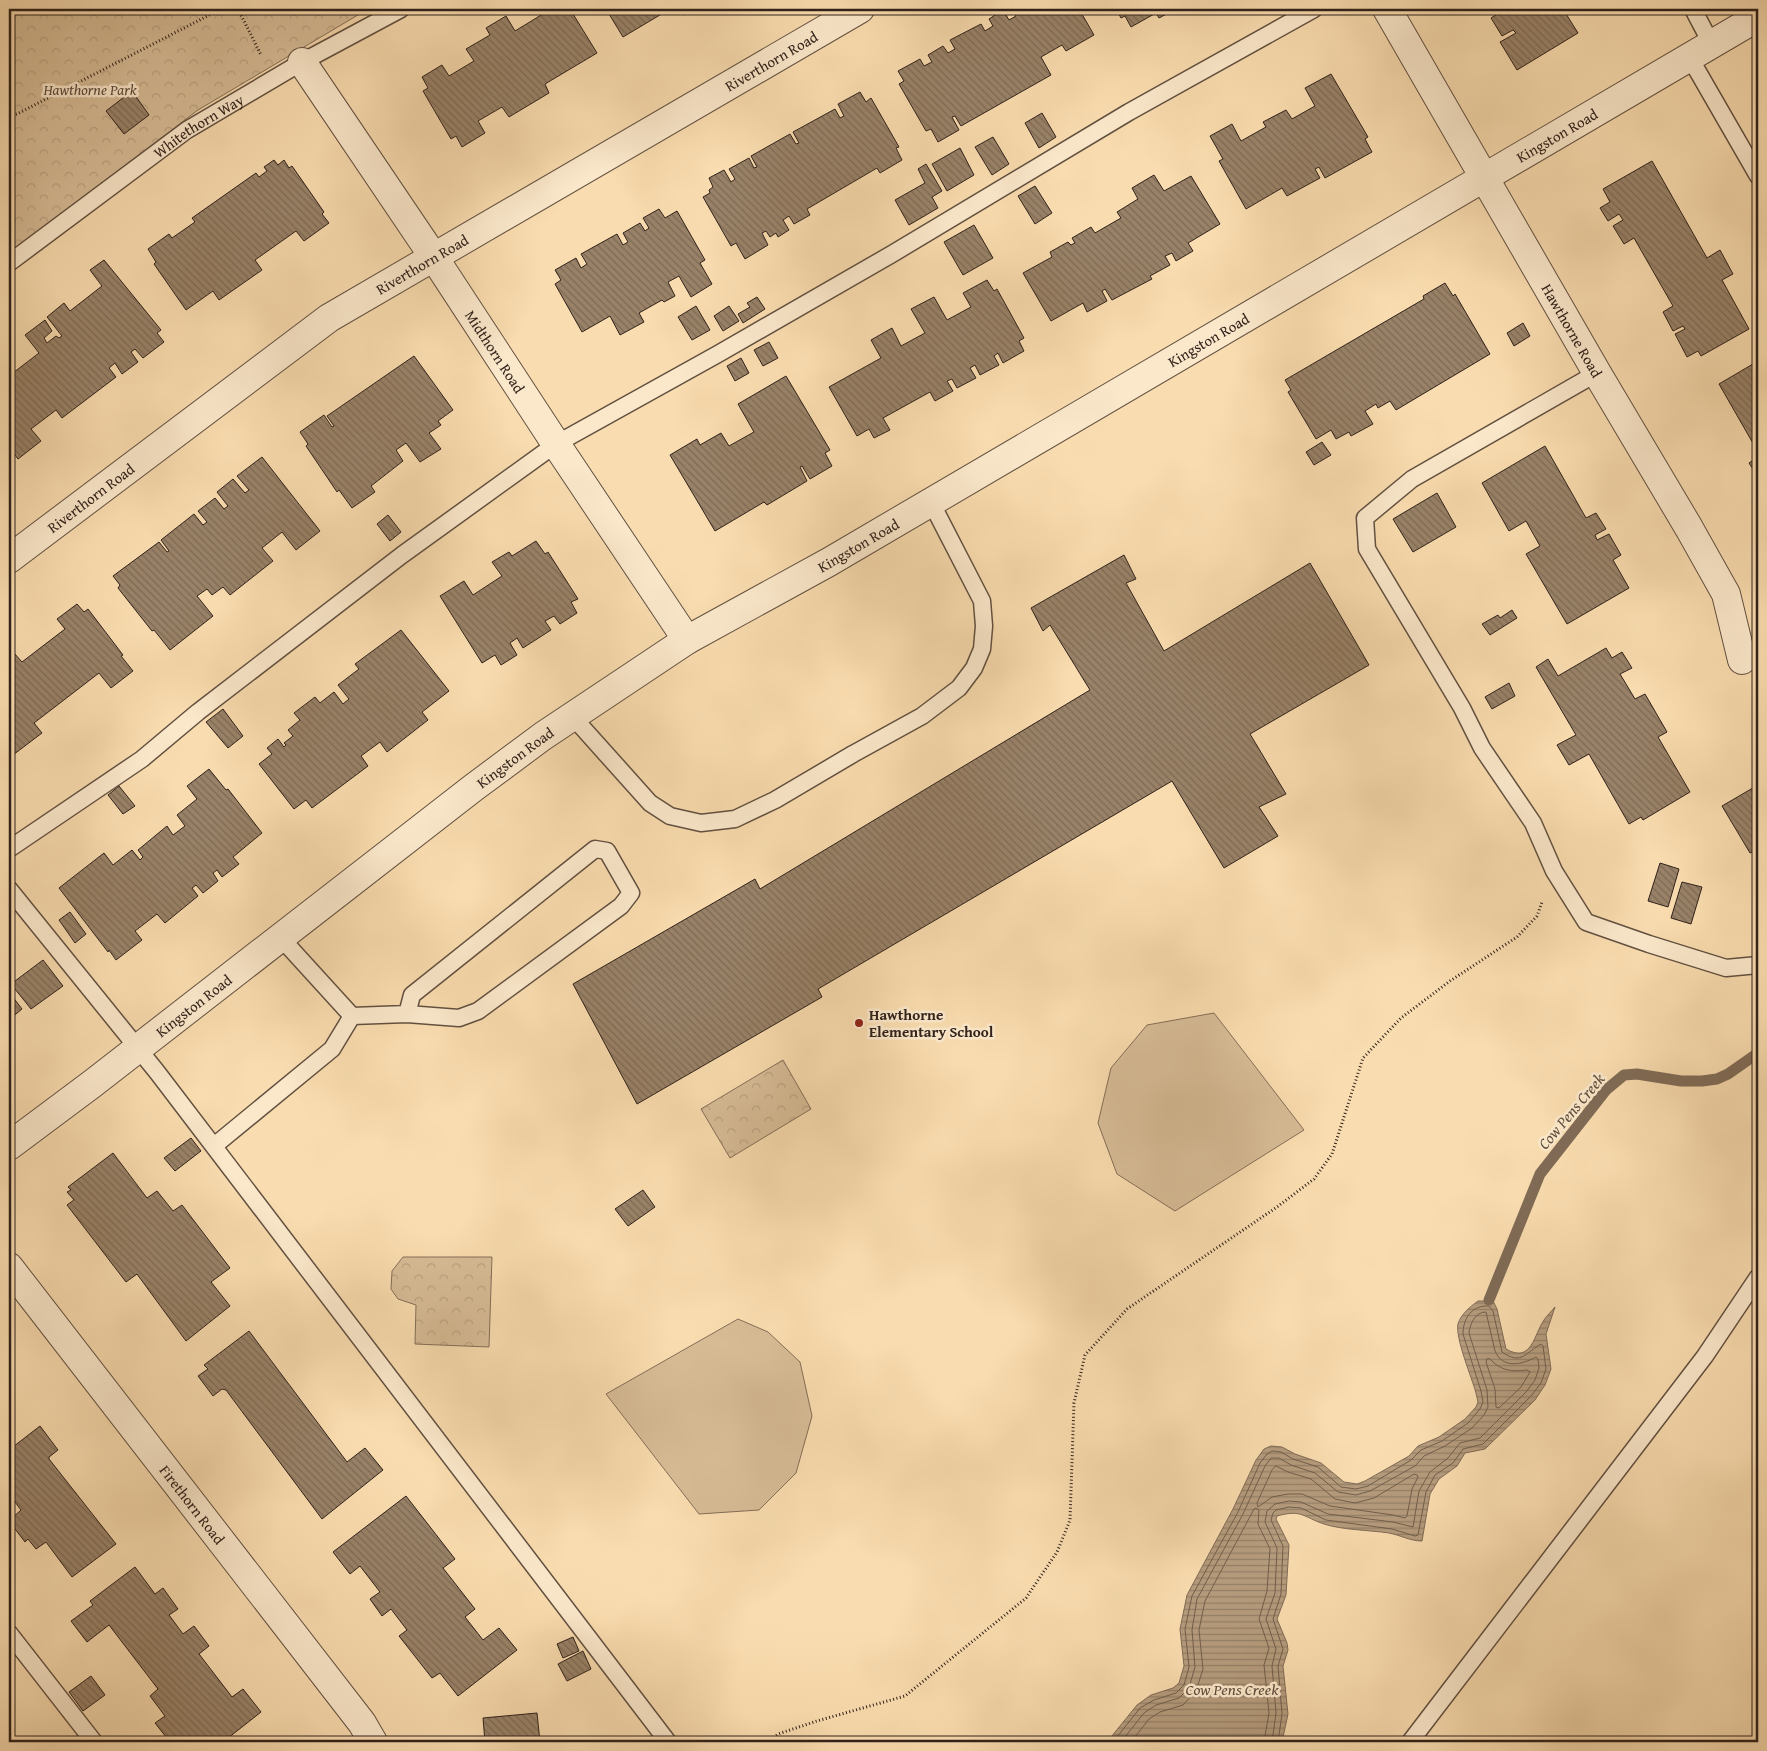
<svg xmlns="http://www.w3.org/2000/svg" width="1767" height="1751" viewBox="0 0 1767 1751" font-family="'Gentium Book Plus',serif">
	<style>
		.forest { fill: url(#forest-crowns); stroke: #846e58 }
		.garden { fill: #d7bc96; stroke: #846e58 }
		.water { fill: url(#water-rules); stroke: #806b56 }
		.lines { fill: none; stroke-linecap: round; stroke-linejoin: round }
		.shore { stroke: #725e4c; stroke-width: 1 }
		.stream { stroke: #806b56; stroke-width: 11 }
		.building { fill: url(#building-back-hatch); stroke: #30211b }
		.lane-casing { stroke: #625040; stroke-width: 19 }
		.street-casing { stroke: #625040; stroke-width: 30 }
		.path { stroke: #30211b; stroke-width: 3; stroke-dasharray: 1 2.5; stroke-linecap: butt }
		.lane { stroke: #fbe8cb; stroke-width: 16 }
		.street { stroke: #fbe8cb; stroke-width: 28 }
		.poi-dot { fill: #8f2418; stroke: #fbe8cb; stroke-width: 2 }
		.labels { text-anchor: middle; dominant-baseline: central; stroke-width: 5; stroke-linejoin: round; paint-order: stroke }
		.street-label { font-size: 15px; fill: #30211b; stroke: #fbe8cb }
		.park-label { font-size: 15px; font-style: italic; fill: #5a483a; stroke: #fbe8cb }
		.poi-label { font-size: 15px; font-weight: bold; fill: #30211b; stroke: #fbe8cb; text-anchor: start }
		.water-label { font-size: 16px; font-style: italic; fill: #5f4c3d; stroke: #fbe8cb }
	</style>
	<defs>
		<pattern id="forest-crowns" width="20" height="18" patternUnits="userSpaceOnUse" patternTransform="scale(1.25)"><rect width="20" height="18" fill="#d7bc96"/><path d="M2 6a3 3 0 1 1 6 0M12 15a3 3 0 1 1 6 0" fill="none" stroke="#b9a181"/></pattern>
		<pattern id="water-rules" width="6" height="5" patternUnits="userSpaceOnUse" patternTransform="scale(1.25)"><rect width="6" height="5" fill="#b59c7d"/><path d="M0 2.5h6" fill="none" stroke="#947f66"/></pattern>
		<pattern id="building-back-hatch" width="6" height="6" patternUnits="userSpaceOnUse" patternTransform="scale(1.25)"><rect width="6" height="6" fill="#998268"/><path d="M-1 5l2 2M0 0l6 6M5-1l2 2" fill="none" stroke="#7d6a55"/></pattern>
	</defs>
	<rect width="100%" height="100%" fill="#f9dcaf"/>
	<filter id="stains"><feTurbulence type="fractalNoise" baseFrequency=".004" numOctaves="4"/><feColorMatrix values="0 0 0 0 .2 0 0 0 0 .09 0 0 0 0 .02 0 0 0 .5 -.17"/></filter>
	<radialGradient id="worn" r=".72"><stop offset=".6" stop-color="#630" stop-opacity="0"/><stop offset="1" stop-color="#630" stop-opacity=".3"/></radialGradient>
	<g class="forest">
		<path d="M9,9H368L198,110L9,253Z"/>
		<path d="M783,1060L811,1109L730,1158L701,1109Z"/>
		<path d="M403,1257H492L489,1347L415,1344L416,1305L398,1299L391,1289L392,1271Z"/>
	</g>
	<g class="garden">
		<path d="M1214,1013L1304,1130L1175,1211L1117,1174L1098,1123L1111,1068L1147,1025Z"/>
		<path d="M738,1319L768,1332L800,1362L812,1416L796,1473L759,1510L699,1514L606,1394Z"/>
	</g>
	<path class="water" d="M1478,1301H1493L1497,1309L1506,1349C1532,1364 1534,1334 1544,1320C1547,1315 1552,1311 1555,1307L1546,1334L1551,1369L1545,1385L1535,1400L1485,1449L1465,1453L1457,1466L1439,1479L1430,1494L1422,1541C1410,1541 1400,1535 1389,1533C1369,1530 1342,1530 1324,1524C1303,1517 1302,1509 1277,1516L1276,1519L1289,1545L1286,1595L1277,1619L1287,1643L1288,1650L1283,1666L1288,1714L1282,1742H1107L1137,1705L1151,1695L1173,1688L1179,1683L1184,1666L1180,1629L1187,1595L1233,1509L1256,1460L1264,1449L1271,1446L1282,1447L1295,1454L1321,1463L1344,1482L1357,1484L1365,1481L1409,1456L1418,1446L1439,1437L1465,1419L1476,1407L1478,1402L1476,1393C1472,1378 1455,1338 1458,1324C1461,1314 1470,1307 1478,1301Z"/>
	<g class="lines">
		<g class="shore">
			<path d="M1490,1359C1501,1371 1512,1372 1527,1370L1530,1372L1521,1387L1499,1408L1496,1407L1495,1389L1486,1362L1487,1359Z"/>
			<path d="M1276,1466L1288,1472L1311,1479L1335,1499L1355,1503L1374,1498L1414,1474L1417,1475L1418,1477L1412,1489L1407,1516L1405,1518L1393,1515L1330,1506L1302,1494H1288L1272,1497L1258,1507L1257,1503L1272,1470Z"/>
			<path d="M1113,1742L1140,1708L1154,1700L1176,1693L1184,1685L1189,1667L1185,1629L1192,1596L1238,1512L1260,1463L1267,1454L1272,1451L1281,1452L1293,1459L1318,1467L1341,1487L1356,1489L1368,1486L1411,1460L1421,1450L1442,1441L1468,1423L1480,1409L1483,1402L1481,1391L1463,1334C1463,1318 1472,1305 1489,1306L1493,1311L1502,1352C1522,1366 1526,1352 1541,1344L1543,1346L1546,1369L1541,1383L1531,1396L1483,1444L1463,1449L1453,1463L1435,1475L1426,1492L1418,1535L1415,1536L1392,1529L1326,1520L1301,1508L1289,1507L1276,1510L1273,1513L1271,1520L1283,1546L1281,1594L1273,1619L1283,1649L1278,1666L1282,1714L1278,1742"/>
			<path d="M1121,1742L1144,1713L1156,1705L1179,1698L1189,1688L1195,1667L1192,1630L1197,1599L1243,1514L1265,1466L1271,1458H1279L1291,1465L1315,1473L1338,1492L1356,1495L1370,1491L1415,1466L1424,1456L1445,1446L1472,1428L1484,1415L1488,1407L1487,1390L1469,1333C1470,1324 1475,1312 1486,1312L1495,1351C1503,1370 1523,1364 1536,1357L1538,1359L1539,1368L1535,1380L1526,1392L1480,1438L1460,1443L1448,1458L1430,1472L1419,1491L1413,1527L1393,1522L1328,1514L1301,1502L1289,1501L1275,1504L1267,1511L1265,1522L1277,1548L1275,1593L1266,1619L1276,1649L1272,1666L1276,1713L1272,1742"/>
			<path d="M1131,1742L1149,1719L1160,1712L1183,1705L1196,1691L1203,1669L1199,1630L1205,1601L1254,1509L1256,1508L1259,1510L1258,1524L1270,1549L1267,1591L1259,1619L1269,1648L1264,1665L1269,1713L1264,1742"/>
		</g>
		<path class="stream" d="M1489,1300L1540,1174L1606,1090L1624,1075L1637,1074L1681,1081H1702L1717,1079L1728,1074L1758,1053"/>
	</g>
	<g class="building">
		<path d="M551,9H570L597,53L545,84L549,93L509,117L502,107L478,121L485,133L462,147L456,136L451,139L423,91L428,88L422,77L442,65L449,76L474,61L466,49L490,35L486,28L506,16L515,31Z"/>
		<path d="M606,9H670L623,37Z"/>
		<path d="M679,9H694L683,15Z"/>
		<path d="M1012,9H1079L1094,35L1066,51L1062,45L1041,57L1051,75L961,126L955,116L952,117L959,130L938,142L931,129L926,131L899,84L904,81L898,71L920,59L924,66L932,62L928,55L943,46L948,53L955,49L950,40L981,24L985,31L993,26L989,19L1003,10L1009,20L1016,16Z"/>
		<path d="M1116,9H1176L1159,18L1156,13L1131,27L1125,16L1121,18Z"/>
		<path d="M1500,9H1563L1578,33L1517,70L1500,42L1516,33L1513,30L1502,36L1491,18L1502,11Z"/>
		<path d="M1331,74L1368,137L1365,139L1372,152L1325,178L1319,167L1315,169L1320,178L1287,196L1282,188L1246,209L1219,161L1223,159L1210,136L1232,124L1241,141L1266,127L1263,122L1286,110L1292,119L1315,106L1305,88Z"/>
		<path d="M132,91L149,115L124,134L106,111Z"/>
		<path d="M860,92L866,102L871,98L899,147L896,148L902,160L880,173L877,168L807,209L810,215L794,224L789,216L783,220L789,230L778,237L776,233L770,237L766,231L762,233L768,245L745,259L736,243L731,246L703,197L710,193L709,190L713,187L709,178L724,170L731,182L735,179L729,169L749,158L754,168L757,167L751,156L790,134L796,144L799,143L793,132L835,109L840,118L844,116L838,104Z"/>
		<path d="M1042,113L1056,137L1039,148L1025,123Z"/>
		<path d="M993,137L1009,164L992,175L975,147Z"/>
		<path d="M960,148L974,175L947,191L932,164Z"/>
		<path d="M274,160L278,165L284,160L289,168L292,166L324,212L322,214L329,223L304,241L296,231L255,260L262,270L219,300L213,291L186,310L154,264L156,262L148,249L169,234L172,238L195,222L192,218L256,173L259,177L267,171L264,167Z"/>
		<path d="M1652,161L1707,258L1720,250L1733,274L1722,280L1749,329L1701,356L1698,351L1687,357L1675,334L1685,329L1683,326L1673,331L1663,312L1673,306L1634,238L1624,244L1613,226L1623,220L1619,214L1608,221L1600,208L1610,202L1603,189Z"/>
		<path d="M926,164L942,191L932,197L938,208L909,225L895,200L925,183L918,169Z"/>
		<path d="M1154,175L1164,191L1191,176L1220,224L1188,243L1193,251L1176,261L1172,253L1165,256L1170,265L1150,276L1152,279L1112,300L1105,289L1102,291L1107,301L1087,312L1083,303L1051,321L1023,273L1052,257L1050,252L1068,242L1071,245L1075,243L1072,238L1091,227L1095,233L1121,218L1117,212L1138,199L1132,188Z"/>
		<path d="M1035,186L1052,213L1035,224L1018,196Z"/>
		<path d="M659,209L665,218L677,211L705,260L700,263L712,284L691,297L679,276L668,282L675,296L664,302L662,300L639,313L644,322L620,335L610,316L582,332L555,284L561,280L555,270L576,258L581,268L587,264L581,254L617,234L623,245L628,242L623,233L640,223L645,231L649,228L643,218Z"/>
		<path d="M974,225L993,258L963,275L944,242Z"/>
		<path d="M104,260L161,330L157,333L164,342L143,358L135,349L131,352L138,362L122,374L115,363L109,368L116,377L62,418L56,410L31,429L41,441L18,459L9,447V376L39,353L25,335L45,320L52,331L44,338L47,343L56,336L59,338L62,336L47,317L64,303L70,311L102,286L90,270Z"/>
		<path d="M987,280L994,291L997,289L1024,338L1019,341L1024,351L1003,363L998,353L994,356L999,365L980,375L975,365L970,368L976,378L957,388L952,379L947,381L953,391L935,401L930,392L883,418L890,430L874,438L869,429L857,436L829,387L881,358L871,340L892,328L901,346L925,333L911,309L934,297L947,320L971,307L963,293Z"/>
		<path d="M1445,283L1453,296L1455,294L1490,354L1396,410L1390,401L1378,408L1376,404L1365,411L1373,424L1351,436L1349,432L1336,439L1331,430L1316,439L1288,392L1291,390L1285,380L1424,299L1423,296Z"/>
		<path d="M757,297L765,309L743,323L738,314L750,307L747,303Z"/>
		<path d="M696,306L710,330L692,340L678,317Z"/>
		<path d="M729,306L739,321L723,331L714,316Z"/>
		<path d="M1523,323L1530,336L1514,346L1507,333Z"/>
		<path d="M769,342L778,358L763,366L754,350Z"/>
		<path d="M414,356L453,410L438,421L441,425L429,433L441,449L420,462L406,443L396,450L403,461L371,486L375,492L352,508L339,490L337,492L306,446L308,444L300,432L324,415L332,427L334,426L327,416Z"/>
		<path d="M741,358L749,373L735,381L727,366Z"/>
		<path d="M1758,361V452L1719,384Z"/>
		<path d="M786,376L830,450L825,453L832,466L810,479L802,466L800,467L807,481L767,505L764,502L715,531L670,455L697,439L700,445L721,433L729,446L754,432L738,404Z"/>
		<path d="M1322,442L1331,455L1314,465L1306,452Z"/>
		<path d="M1545,446L1586,518L1596,513L1606,529L1595,535L1597,540L1609,534L1621,555L1613,560L1629,588L1567,624L1526,554L1540,546L1526,521L1509,531L1482,483Z"/>
		<path d="M262,457L320,531L296,550L282,532L262,548L273,561L230,595L223,587L212,595L207,589L197,596L213,616L170,650L154,630L152,631L118,588L120,585L113,576L159,542L167,552L169,551L161,540L194,514L203,525L207,522L198,511L215,498L224,509L228,506L217,492L233,479L245,493L249,490L237,476Z"/>
		<path d="M1758,457V477L1749,463Z"/>
		<path d="M1437,493L1456,527L1413,552L1393,519Z"/>
		<path d="M388,515L401,532L390,541L377,524Z"/>
		<path d="M536,541L545,554L548,552L578,599L571,602L577,613L560,624L554,616L545,621L551,630L523,648L517,638L510,643L517,655L501,665L495,655L482,663L440,596L464,581L473,595L502,576L492,562L509,552L512,556Z"/>
		<path d="M1124,555L1136,579L1126,583L1164,651L1310,563L1369,665L1250,734L1286,794L1259,807L1278,836L1224,868L1172,781L818,989L822,997L637,1104L573,984L755,879L760,889L1090,690L1050,625L1043,631L1031,608Z"/>
		<path d="M77,604L84,612L88,609L123,655L121,656L133,671L111,688L99,673L34,723L42,733L9,758V657L14,653L22,662L65,629L57,619Z"/>
		<path d="M1512,610L1517,618L1490,635L1482,624L1498,615L1500,618Z"/>
		<path d="M401,630L449,691L422,712L428,720L387,752L380,742L361,756L368,766L312,808L306,800L294,809L259,764L272,754L267,748L278,739L284,747L286,745L284,743L293,736L288,730L300,720L294,713L315,697L320,703L334,692L343,704L349,699L338,685L359,669L355,664Z"/>
		<path d="M1606,648L1612,658L1622,652L1632,668L1620,674L1635,699L1645,694L1667,732L1658,737L1690,792L1643,820L1641,817L1629,824L1589,754L1569,765L1557,745L1576,735L1536,667L1548,659L1558,676Z"/>
		<path d="M1509,683L1515,696L1492,709L1485,697Z"/>
		<path d="M223,709L243,736L228,748L206,722Z"/>
		<path d="M209,769L226,790L228,789L262,833L233,857L239,864L222,877L217,870L213,873L218,881L203,893L196,885L192,888L198,896L165,923L157,914L135,931L142,940L116,960L109,950L108,952L59,888L104,853L113,865L132,850L140,860L143,857L138,850L167,826L173,835L185,826L177,815L197,799L187,786Z"/>
		<path d="M1758,785V849L1750,853L1722,806Z"/>
		<path d="M119,786L135,806L123,814L108,795Z"/>
		<path d="M1660,863L1679,869L1668,907L1648,901Z"/>
		<path d="M1682,882L1702,887L1691,924L1671,918Z"/>
		<path d="M70,912L86,934L75,943L59,920Z"/>
		<path d="M43,960L63,986L31,1009L11,984Z"/>
		<path d="M9,992L22,1009L10,1019L12,1021L9,1024Z"/>
		<path d="M191,1138L201,1151L175,1171L164,1158Z"/>
		<path d="M113,1153L147,1198L157,1191L173,1211L182,1205L230,1268L211,1282L230,1306L186,1341L137,1274L126,1282L67,1205L74,1200L67,1192L71,1190L68,1187Z"/>
		<path d="M643,1190L655,1207L628,1226L615,1209Z"/>
		<path d="M249,1331L347,1462L365,1448L383,1470L322,1519L226,1390L222,1389L213,1396L198,1376L208,1369L204,1365Z"/>
		<path d="M40,1426L58,1450L49,1457V1459L116,1544L72,1577L46,1542L36,1549L28,1539L25,1542L9,1521L21,1510L9,1494V1450Z"/>
		<path d="M406,1496L455,1559L443,1568L475,1609L465,1617L483,1640L499,1628L517,1650L458,1696L440,1673L432,1678L399,1636L407,1630L391,1609L382,1616L370,1599L380,1592L360,1566L350,1574L333,1552Z"/>
		<path d="M135,1567L155,1594L163,1588L178,1609L169,1615L183,1634L194,1626L209,1646L199,1654L232,1697L243,1689L261,1712L223,1742H170L155,1723L165,1716L150,1696L158,1689L109,1625L87,1642L71,1621L93,1605L90,1601Z"/>
		<path d="M573,1637L579,1651L563,1658L557,1644Z"/>
		<path d="M583,1651L591,1669L567,1681L558,1664Z"/>
		<path d="M91,1676L105,1695L83,1711L69,1692Z"/>
		<path d="M537,1713L540,1742H485L483,1718Z"/>
	</g>
	<g class="lines">
		<defs>
			<g id="lane">
				<path d="M1693,9L1712,45"/>
				<path d="M1690,58L1758,176"/>
				<path id="s1" d="M9,263L187,130L302,62L401,9"/>
				<path d="M1597,373L1412,479L1365,518L1367,549L1462,708L1482,748L1533,823L1554,871L1586,922L1649,944L1726,968L1758,965"/>
				<path d="M573,717L650,803L670,816L701,823L735,819L775,800L853,754L922,716L959,688L974,668L982,649L984,626L982,601L931,502"/>
				<path d="M9,849L142,759L198,712L402,555L556,444L718,354L892,254L1129,112L1314,9"/>
				<path d="M9,889L157,1072L668,1742"/>
				<path d="M281,938L352,1016L407,1014L459,1018L478,1011L621,906L631,893L607,851L595,849L412,995L407,1014"/>
				<path d="M214,1146L332,1049L352,1016"/>
				<path d="M9,1633L94,1742"/>
				<path d="M1410,1742L1705,1356L1758,1277"/>
			</g>
			<g id="street">
				<path id="s2" d="M1387,9L1597,373L1689,528L1726,594L1742,660"/>
				<path id="s3" d="M302,62L433,256L556,444L687,640"/>
				<path id="s4" d="M9,559L329,318L860,9"/>
				<path id="s5" d="M9,1146L92,1084L473,788L543,736L687,640L829,562L1758,17"/>
				<path id="s6" d="M9,1267L362,1723L373,1742"/>
			</g>
		</defs>
		<use href="#lane" class="lane-casing"/>
		<use href="#street" class="street-casing"/>
		<g class="path">
			<path d="M238,9L261,55"/>
			<path d="M9,116L17,114L221,9"/>
			<path d="M768,1742L778,1734L817,1721L905,1696L1026,1598L1057,1552L1070,1520L1074,1403L1085,1355L1127,1309L1277,1207L1314,1179L1332,1154L1363,1058L1401,1018L1450,981L1517,937L1537,916L1542,902"/>
		</g>
		<use href="#lane" class="lane"/>
		<use href="#street" class="street"/>
	</g>
	<circle class="poi-dot" cx="859" cy="1023" r="5"/>
	<g class="labels">
		<g class="street-label">
			<text stroke="none"><textPath href="#s4" startOffset="912">Riverthorn Road</textPath></text>
			<text stroke="none"><textPath href="#s1" startOffset="234">Whitethorn Way</textPath></text>
			<text stroke="none"><textPath href="#s5" startOffset="1852">Kingston Road</textPath></text>
			<text stroke="none"><textPath href="#s4" startOffset="508">Riverthorn Road</textPath></text>
			<text stroke="none"><textPath href="#s2" startOffset="371">Hawthorne Road</textPath></text>
			<text stroke="none"><textPath href="#s5" startOffset="1448">Kingston Road</textPath></text>
			<text stroke="none"><textPath href="#s3" startOffset="348">Midthorn Road</textPath></text>
			<text stroke="none"><textPath href="#s4" startOffset="102">Riverthorn Road</textPath></text>
			<text stroke="none"><textPath href="#s5" startOffset="1042">Kingston Road</textPath></text>
			<text stroke="none"><textPath href="#s5" startOffset="638">Kingston Road</textPath></text>
			<text stroke="none"><textPath href="#s5" startOffset="232">Kingston Road</textPath></text>
			<text stroke="none"><textPath href="#s6" startOffset="300">Firethorn Road</textPath></text>
		</g>
		<g class="park-label">
			<text x="90" y="89">Hawthorne Park</text>
		</g>
		<g class="poi-label">
			<text x="869" y="1014">Hawthorne<tspan x="869" dy="17">Elementary School</tspan></text>
		</g>
		<g class="water-label">
			<text transform="translate(1571 1111) rotate(-50)">Cow Pens Creek</text>
			<text x="1232" y="1689">Cow Pens Creek</text>
		</g>
	</g>
	<rect width="1767" height="1751" fill="none" stroke="#f9dcaf" stroke-width="30"/>
	<rect x="10" y="10" width="1747" height="1731" fill="none" stroke="#30211b" stroke-width="2.5"/>
	<rect x="15" y="15" width="1737" height="1721" fill="none" stroke="#30211b"/>
	<rect width="100%" height="100%" filter="url(#stains)"/>
	<rect width="100%" height="100%" fill="url(#worn)"/>
</svg>
